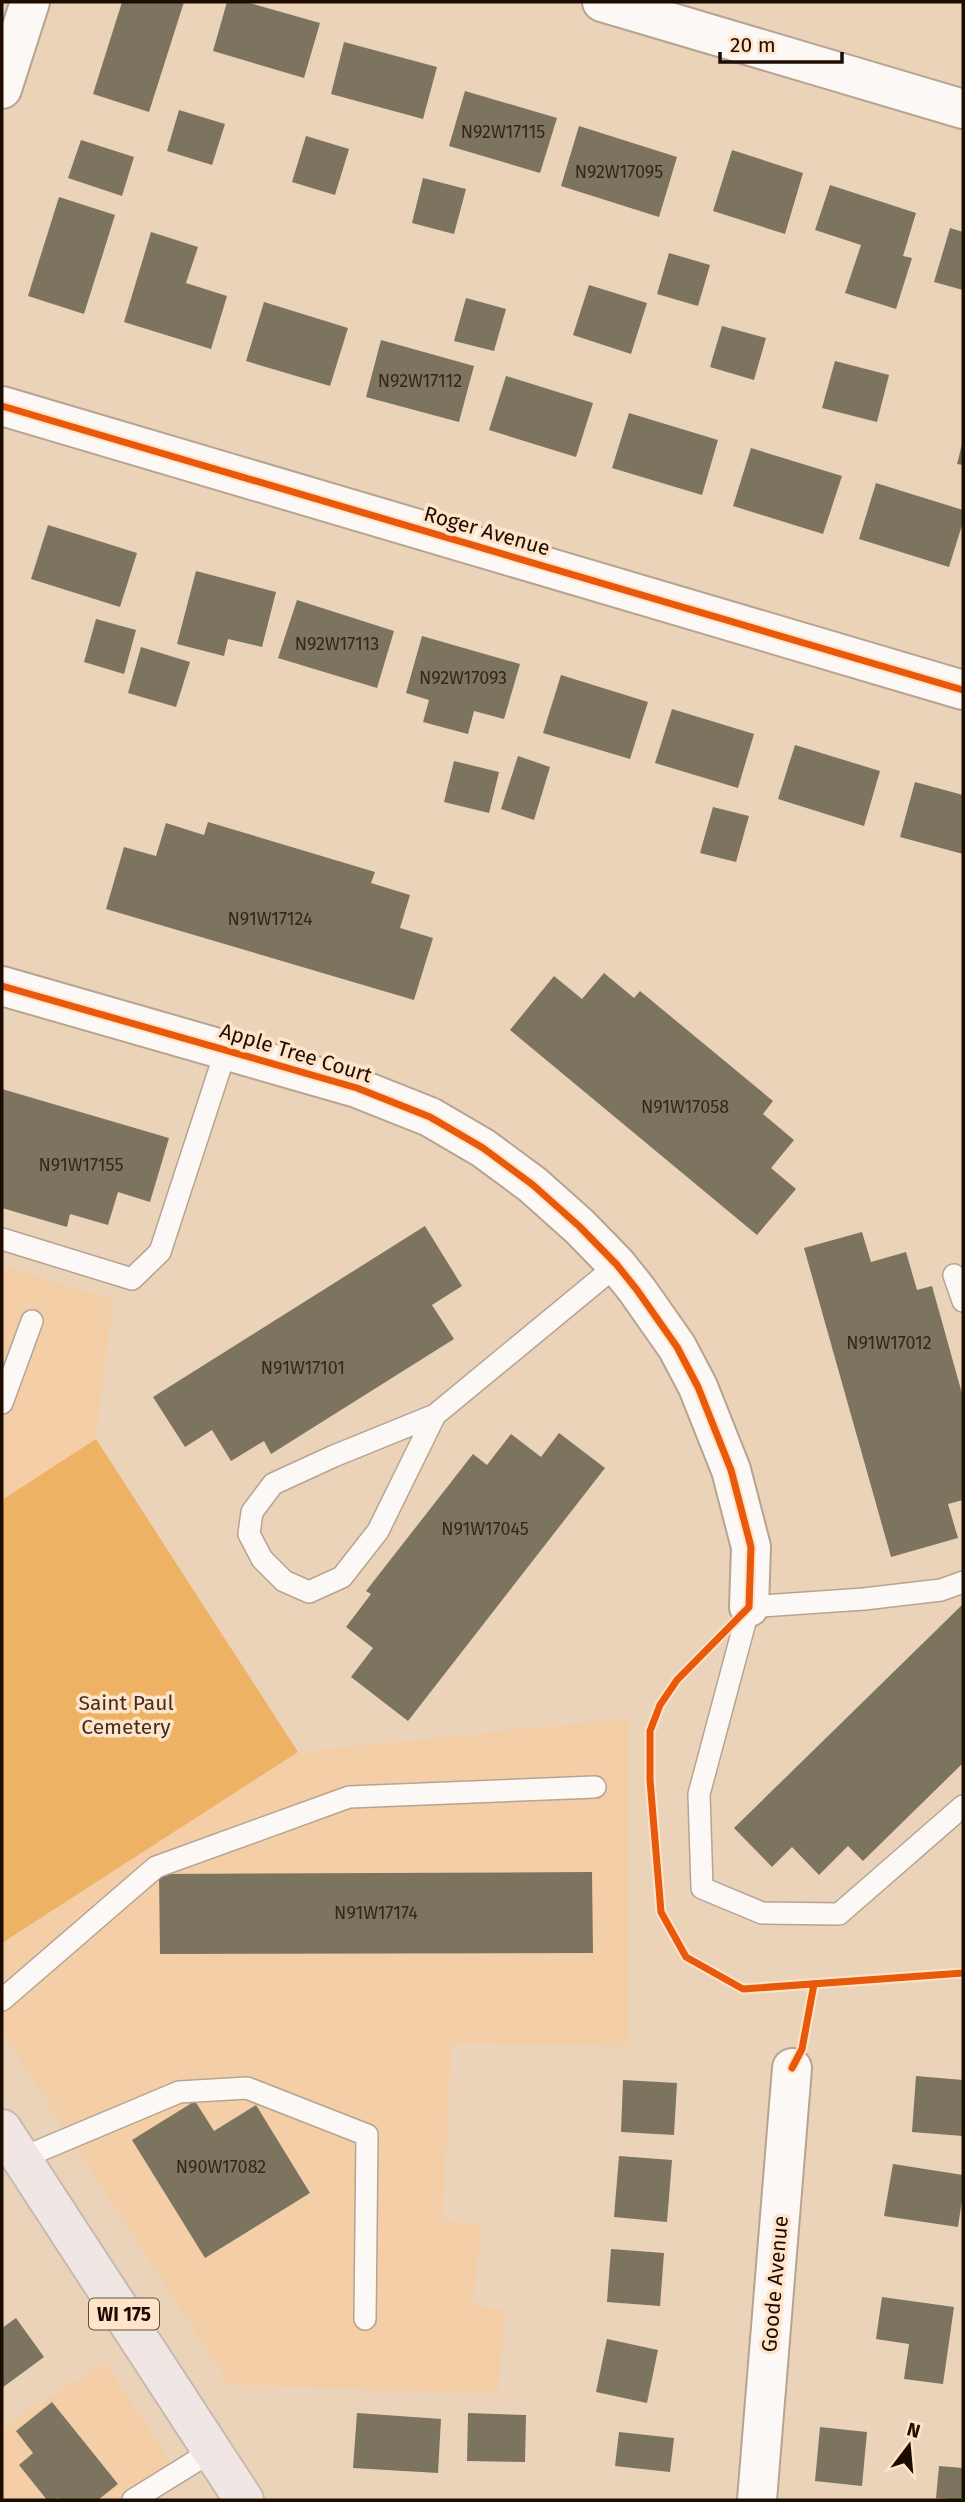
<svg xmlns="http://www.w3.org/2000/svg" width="965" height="2502" viewBox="0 0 965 2502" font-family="'Fira Sans',sans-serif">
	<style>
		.built { fill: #f4cea7 }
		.green { fill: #eeb265 }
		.building { fill: #7c745f }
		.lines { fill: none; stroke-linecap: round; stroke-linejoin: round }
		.lane-casing { stroke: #b6a491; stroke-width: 24 }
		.street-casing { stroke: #b6a491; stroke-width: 42 }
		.primary-casing { stroke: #c6baaf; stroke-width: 42 }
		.lane { stroke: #fcf8f5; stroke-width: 21 }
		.street { stroke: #fcf8f5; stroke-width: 38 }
		.primary { stroke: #f0e7e4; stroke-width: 38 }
		.cycleway-casing { stroke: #ffe4c9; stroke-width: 11 }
		.cycleway { stroke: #e8590c; stroke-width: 7 }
		.labels { text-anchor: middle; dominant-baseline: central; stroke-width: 7; stroke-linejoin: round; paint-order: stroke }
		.number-label { font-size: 18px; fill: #342718 }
		.shield { fill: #ffe4c9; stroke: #604e3c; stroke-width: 2 }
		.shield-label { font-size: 19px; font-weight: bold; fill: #1c0d00 }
		.street-label { font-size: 21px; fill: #1c0d00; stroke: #ffe4c9 }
		.park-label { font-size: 21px; fill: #41301e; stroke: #ffe4c9 }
	</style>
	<rect width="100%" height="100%" fill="#ebd3ba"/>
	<g class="built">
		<path d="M2,1265L113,1300L96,1439L2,1500Z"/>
		<path d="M629,1718V2046L452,2043L442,2220L481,2225L473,2306L505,2310L498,2394L229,2385L2,2032V1943L298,1752Z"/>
		<path d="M105,2362L184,2483L154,2500H2V2428Z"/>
	</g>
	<path class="green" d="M96,1439L298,1752L2,1943V1500Z"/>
	<g class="building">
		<path d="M122,2H184L149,112L93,94Z"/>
		<path d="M227,2H246L320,23L304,78L213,51Z"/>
		<path d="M344,42L437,67L423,119L331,94Z"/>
		<path d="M465,91L557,118L540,173L449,146Z"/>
		<path d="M179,110L225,124L212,165L167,151Z"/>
		<path d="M579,126L677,157L659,217L561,186Z"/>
		<path d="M306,136L349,149L335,195L292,182Z"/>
		<path d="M81,140L134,157L122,196L68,178Z"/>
		<path d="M732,150L803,173L785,234L713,211Z"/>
		<path d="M423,178L466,189L454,234L412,223Z"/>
		<path d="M830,185L916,213L903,256L912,258L896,309L845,293L861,245L815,230Z"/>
		<path d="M59,197L115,215L84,314L28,296Z"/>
		<path d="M950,228L963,232V290L934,282Z"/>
		<path d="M151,232L198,247L186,283L227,296L211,349L124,322Z"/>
		<path d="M669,253L710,265L698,306L657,294Z"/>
		<path d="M589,285L647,303L631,354L573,335Z"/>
		<path d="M466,298L506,309L494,351L454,341Z"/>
		<path d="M264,302L348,328L330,386L246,361Z"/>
		<path d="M722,326L766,338L754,380L710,367Z"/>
		<path d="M381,340L474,366L459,422L366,397Z"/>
		<path d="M835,361L889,375L877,422L822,408Z"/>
		<path d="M506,376L593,403L576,457L489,430Z"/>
		<path d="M629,413L718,440L702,495L612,468Z"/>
		<path d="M962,444L963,445V465L957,464Z"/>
		<path d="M751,448L842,476L823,534L733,506Z"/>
		<path d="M876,483L963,510V522L949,567L859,539Z"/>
		<path d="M48,525L137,553L120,607L31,579Z"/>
		<path d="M196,571L276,592L262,647L228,639L224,656L177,644Z"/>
		<path d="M297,600L394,631L377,688L278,658Z"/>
		<path d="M96,619L136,630L124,674L84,662Z"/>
		<path d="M422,636L520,664L504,719L474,711L468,734L423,722L429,700L406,693Z"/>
		<path d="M141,647L190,662L176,707L128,693Z"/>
		<path d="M561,675L648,702L630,759L543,733Z"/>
		<path d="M672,709L754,734L738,788L655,763Z"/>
		<path d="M795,745L880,771L864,826L778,799Z"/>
		<path d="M518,756L550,767L534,820L501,809Z"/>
		<path d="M454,761L499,772L489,813L444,802Z"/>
		<path d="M915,782L963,795V854L900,837Z"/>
		<path d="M713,807L749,816L736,862L700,853Z"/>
		<path d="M208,822L375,872L371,883L410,895L400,928L433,938L414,1000L106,909L124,847L156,856L166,823L204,835Z"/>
		<path d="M604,973L634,998L640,991L773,1101L763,1114L794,1140L771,1168L796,1189L757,1235L510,1030L554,976L582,999Z"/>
		<path d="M2,1089L169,1138L150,1202L118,1192L108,1225L70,1214L67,1227L2,1208Z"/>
		<path d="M425,1226L462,1286L432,1305L454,1339L271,1454L264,1441L231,1461L212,1430L185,1447L153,1397Z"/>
		<path d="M862,1232L871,1262L906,1252L917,1290L932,1286L963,1397V1500L948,1504L958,1538L891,1557L804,1248Z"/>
		<path d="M559,1433L605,1468L408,1721L351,1677L373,1648L346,1627L371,1594L366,1591L473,1454L487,1465L511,1434L541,1457Z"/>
		<path d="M963,1604V1763L863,1861L848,1846L819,1875L792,1847L772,1867L734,1828Z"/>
		<path d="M592,1872L593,1953L160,1954L159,1874Z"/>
		<path d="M916,2076L963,2080V2136L912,2132Z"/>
		<path d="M623,2080L677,2083L674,2135L621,2132Z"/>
		<path d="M195,2101L214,2131L256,2105L310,2193L205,2258L132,2140Z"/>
		<path d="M619,2156L672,2160L667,2222L614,2217Z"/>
		<path d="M893,2164L963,2175V2193L958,2227L884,2216Z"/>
		<path d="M611,2249L664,2253L660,2306L607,2302Z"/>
		<path d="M882,2297L954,2307L943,2384L904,2379L909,2344L876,2339Z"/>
		<path d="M16,2318L44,2357L2,2388V2328Z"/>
		<path d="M607,2339L658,2350L647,2403L596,2392Z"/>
		<path d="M52,2402L118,2484L98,2500H61L58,2498L55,2500H47L19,2465L33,2453L16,2431Z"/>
		<path d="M357,2413L441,2419L438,2473L353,2468Z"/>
		<path d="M468,2413L526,2415L525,2462L467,2461Z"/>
		<path d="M820,2427L867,2432L862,2486L815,2481Z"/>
		<path d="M619,2432L674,2438L670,2472L615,2466Z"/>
		<path d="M939,2466L963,2468V2500L936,2498Z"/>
	</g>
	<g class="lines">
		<defs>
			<g id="lane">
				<path d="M2,1239L132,1279L160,1252L226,1050"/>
				<path d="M954,1275L963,1301"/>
				<path d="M2,1403L32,1321"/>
				<path d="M435,1415L334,1456L273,1484L252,1512L249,1534L262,1559L284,1581L309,1592L342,1577L378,1531L435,1415L617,1265"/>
				<path d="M963,1582L941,1590L864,1599L749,1607L699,1794L702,1888L762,1913L839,1914L963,1806"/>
				<path d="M2,2000L156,1867L349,1797L595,1787"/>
				<path d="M22,2158L179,2092L247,2088L367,2135L365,2319"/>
				<path d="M133,2500L212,2451"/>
			</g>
			<g id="street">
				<path d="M602,2L963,109"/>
				<path d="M2,89L30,2"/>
				<path d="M2,406L963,690"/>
				<path d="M2,986L357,1088L430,1117L483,1148L533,1185L580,1227L617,1265L637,1290L677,1347L698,1387L731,1470L751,1547L749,1607"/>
				<path d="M757,2500L792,2068"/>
			</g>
			<path id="primary" d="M2,2129L244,2500"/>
		</defs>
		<use href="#lane" class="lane-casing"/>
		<use href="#street" class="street-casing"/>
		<use href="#primary" class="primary-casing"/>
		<use href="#lane" class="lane"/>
		<use href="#street" class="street"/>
		<use href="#primary" class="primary"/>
		<defs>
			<g id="cycleway">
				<path d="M2,406L963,690"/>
				<path d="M2,986L357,1088L430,1117L483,1148L533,1185L580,1227L617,1265L637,1290L677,1347L698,1387L731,1470L751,1547L749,1607L677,1680L660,1705L650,1731V1780L661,1912L686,1957L743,1989L963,1973"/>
				<path d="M792,2068L802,2049L814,1984"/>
			</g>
		</defs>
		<use href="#cycleway" class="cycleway-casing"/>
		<use href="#cycleway" class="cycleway"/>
	</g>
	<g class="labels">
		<g class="number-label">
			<text x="503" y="132">N92W17115</text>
			<text x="619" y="172">N92W17095</text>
			<text x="420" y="381">N92W17112</text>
			<text x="337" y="644">N92W17113</text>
			<text x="463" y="678">N92W17093</text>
			<text x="270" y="919">N91W17124</text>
			<text x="685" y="1107">N91W17058</text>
			<text x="81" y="1165">N91W17155</text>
			<text x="889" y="1343">N91W17012</text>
			<text x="303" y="1368">N91W17101</text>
			<text x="485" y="1529">N91W17045</text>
			<text x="376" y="1913">N91W17174</text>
			<text x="221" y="2167">N90W17082</text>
		</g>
		<rect class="shield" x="89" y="2298.5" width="70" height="31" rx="5"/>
		<g class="shield-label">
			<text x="124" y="2314">WI 175</text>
		</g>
		<g class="street-label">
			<text transform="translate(487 531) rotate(16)">Roger Avenue</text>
			<text transform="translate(296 1053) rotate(17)">Apple Tree Court</text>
			<text transform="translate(775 2284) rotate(-85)">Goode Avenue</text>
		</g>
		<g class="park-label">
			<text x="126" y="1703">Saint Paul<tspan x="126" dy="24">Cemetery</tspan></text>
		</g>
	</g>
	<rect width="965" height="2502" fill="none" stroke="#1c0d00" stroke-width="7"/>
	<g transform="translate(909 2446) rotate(16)" stroke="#ffe4c9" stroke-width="5" paint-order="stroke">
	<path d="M0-5L12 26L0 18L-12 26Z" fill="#1c0d00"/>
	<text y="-10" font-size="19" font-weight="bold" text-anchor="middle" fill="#1c0d00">N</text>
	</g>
	<path d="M720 52v10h122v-10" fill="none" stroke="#1c0d00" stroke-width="3.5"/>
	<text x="730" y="52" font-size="21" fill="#1c0d00" stroke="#ffe4c9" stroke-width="5" paint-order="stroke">20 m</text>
</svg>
